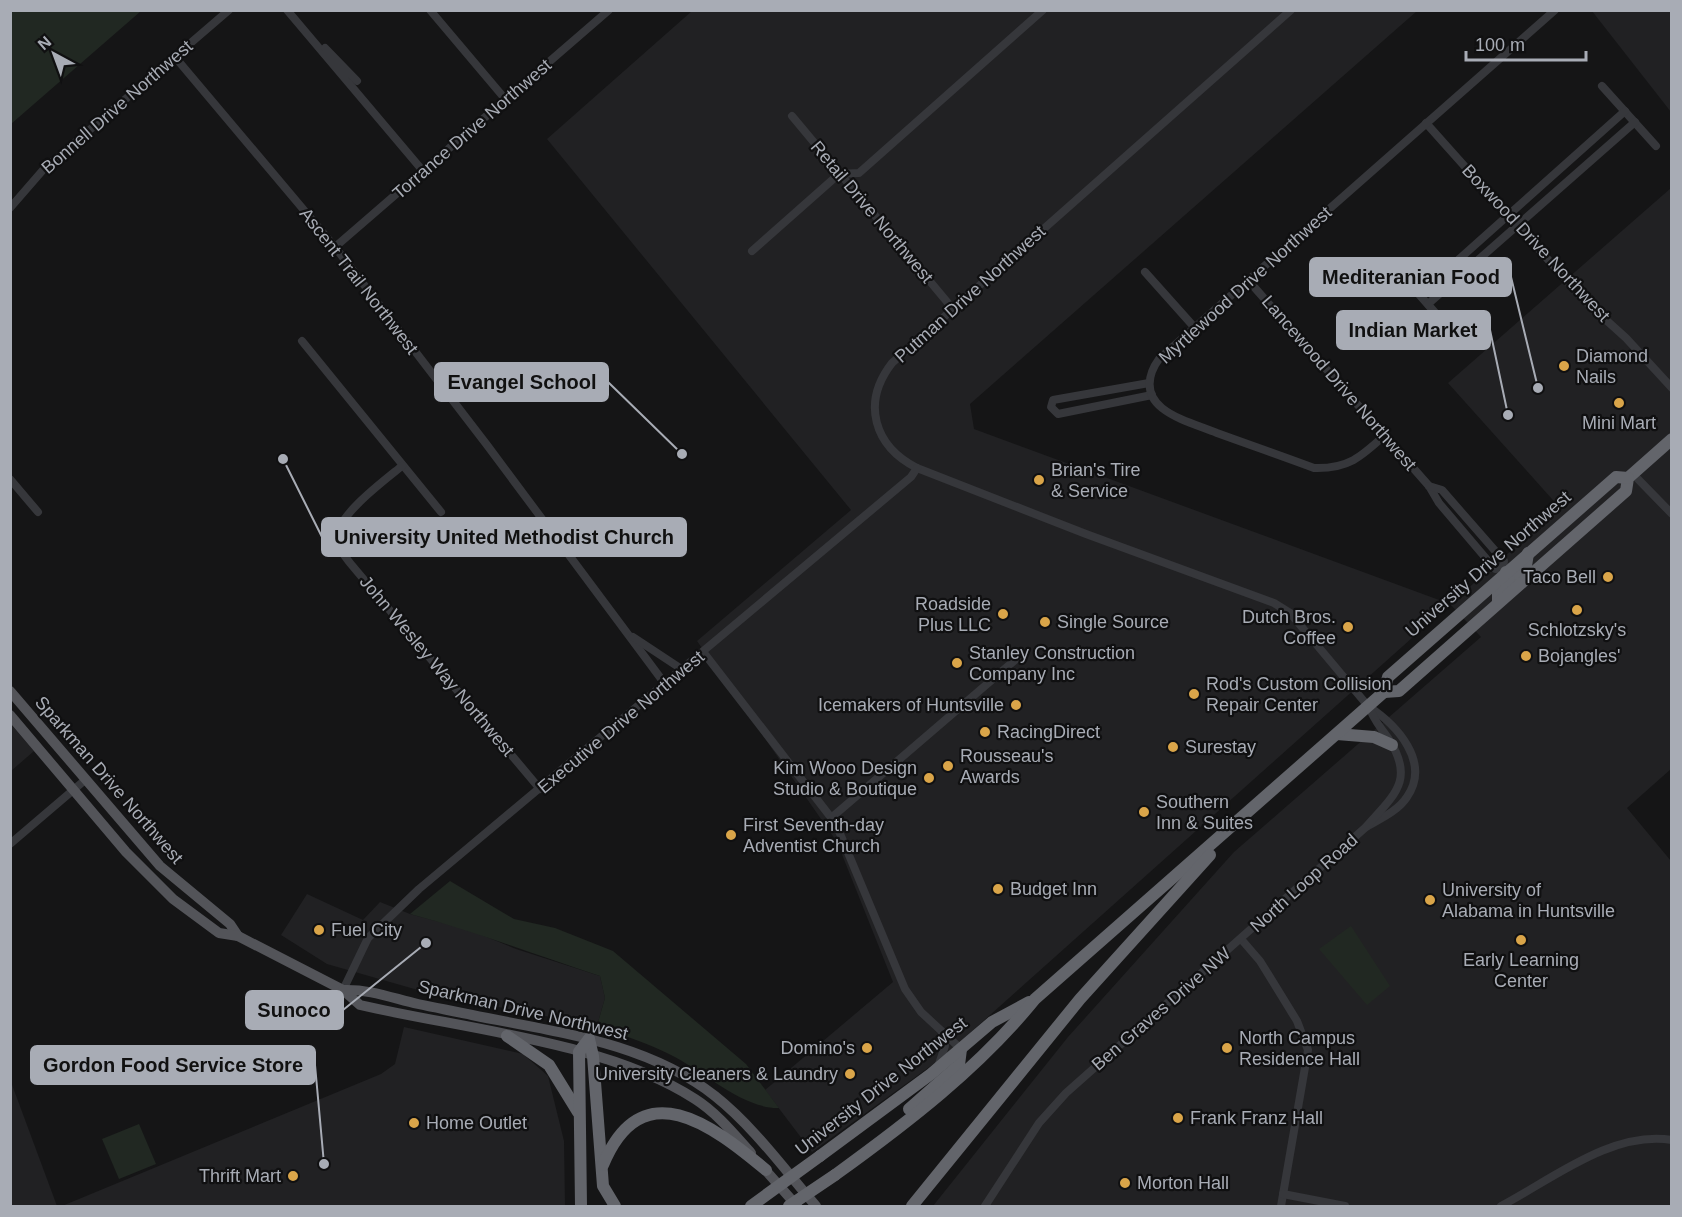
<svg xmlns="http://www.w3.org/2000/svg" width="1682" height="1217" viewBox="0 0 1682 1217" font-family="Arial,sans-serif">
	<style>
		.built { fill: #212123 }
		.green { fill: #212822 }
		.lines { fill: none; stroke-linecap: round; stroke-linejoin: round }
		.minor { stroke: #36373b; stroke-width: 8 }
		.major { stroke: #535459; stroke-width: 10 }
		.highway { stroke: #63656b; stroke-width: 12 }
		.highway-bridge { stroke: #63656b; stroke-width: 12 }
		.poi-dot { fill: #daa549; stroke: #101011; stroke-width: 2 }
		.labels { text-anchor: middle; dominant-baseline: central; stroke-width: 4.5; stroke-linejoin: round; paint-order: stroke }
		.street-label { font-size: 18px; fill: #a8acb5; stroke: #101011 }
		.poi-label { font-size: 18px; fill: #a8acb5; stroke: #101011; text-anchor: start }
		.leader { fill: none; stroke: #a8acb5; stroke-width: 2 }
		.callout-dot { fill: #a8acb5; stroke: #101011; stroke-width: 2 }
		.callout { fill: #a8acb5; stroke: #a8acb5; stroke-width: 2 }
		.callout-label { font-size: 20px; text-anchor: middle; font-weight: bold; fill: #111 }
	</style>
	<rect width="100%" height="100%" fill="#151516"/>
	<g class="built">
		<path d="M692,11H1417L970,404L974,429L1450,604L1560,508L1448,383L1671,188V769L1627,808L1671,861V1206H933L1068,1037L1234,852L1481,637L1450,604L943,1057L812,1152L765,1090L893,982L837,842L697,641L851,510L547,139Z"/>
		<path d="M1592,11H1671V112Z"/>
		<path d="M10,723L34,751L11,771H10Z"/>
		<path d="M307,894L363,920L380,902L410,914L470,930L516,949L600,976L605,998L597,1026L432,994L327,964L281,935Z"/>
		<path d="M404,1027L523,1054L548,1076L564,1141L565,1206H62L381,1074L395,1064Z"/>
		<path d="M10,1082H11L57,1206H11Z"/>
	</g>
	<g class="green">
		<path d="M11,10H141V11L11,124Z"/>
		<path d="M450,881L514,919L555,928L613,951L746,1064L779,1108C743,1109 703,1071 671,1055C648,1043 622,1035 597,1026L605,998L600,976C536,955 474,931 410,914Z"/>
		<path d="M1351,926L1390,986L1367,1005L1319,949Z"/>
		<path d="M139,1124L156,1164L119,1179L102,1139Z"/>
	</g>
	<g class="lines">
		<g class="minor">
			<path d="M287,10L423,171"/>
			<path d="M430,10L506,100"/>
			<path d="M1291,10L892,363C861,403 874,446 917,468L1086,534L1274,603L1290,613L1368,706C1397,725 1431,762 1407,797C1398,811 1380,819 1366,827"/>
			<path d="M325,48L357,81"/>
			<path d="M175,57L335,247L487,445L665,684"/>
			<path d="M1602,86L1656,146"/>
			<path d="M792,116L953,309"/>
			<path d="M1426,123L1585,301L1626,338L1672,388"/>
			<path d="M10,208L43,170L229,10"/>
			<path d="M335,247L609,10"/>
			<path d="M752,251L839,174L859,173L1043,10"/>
			<path d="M1396,268L1452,332"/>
			<path d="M1145,272L1195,328"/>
			<path d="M1248,280L1429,486L1439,503L1495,569L1503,568"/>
			<path d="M1420,294L1625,111"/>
			<path d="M1428,304L1635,122"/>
			<path d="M302,341L441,512"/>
			<path d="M1149,383L1053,400L1051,407L1058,414L1152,395"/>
			<path d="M1385,435C1361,457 1348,469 1314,468C1282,456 1250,445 1217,433C1200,426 1177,420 1162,408C1144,394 1148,374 1159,359L1555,10"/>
			<path d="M402,466C385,480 336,516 337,538C337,547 345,556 350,563L540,789"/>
			<path d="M1633,474L1672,514"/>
			<path d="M10,479L38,512"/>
			<path d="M1429,486L1442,490L1504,561L1503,568L1506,572"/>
			<path d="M633,637L683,670"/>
			<path d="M704,653L836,824L905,989L921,1012L961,1049"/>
			<path d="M831,818L1021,655"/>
			<path d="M10,844L85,780"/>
			<path d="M1241,939L1260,961L1297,1021L1308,1050L1281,1206"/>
			<path d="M343,990L368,938L419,889L911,477L917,468"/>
			<path d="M938,1067L945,1046L942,1033"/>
			<path d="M1283,1194L1345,1206"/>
			<path d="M985,1206L1039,1123L1066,1093L1366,827C1394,795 1416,780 1388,738C1380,726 1373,720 1369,706"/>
			<path d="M1501,1206C1551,1180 1612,1130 1672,1140"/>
		</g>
		<g class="major">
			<path d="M10,691L160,866L230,924L238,936"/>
			<path d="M10,715L126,852L173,899L219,933L238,936L343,990L360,1005C463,1029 608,1042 695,1099C717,1113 734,1134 751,1153"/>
			<path d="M343,990C370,989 392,998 418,1004C436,1008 454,1011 472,1015C555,1032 646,1042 715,1096C754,1127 784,1169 816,1206"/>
			<path d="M761,1165L797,1206"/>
		</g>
		<g class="highway">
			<path d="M1521,583L1518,574L1526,566L1528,553"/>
			<path d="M1498,603V592L1509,579L1506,572"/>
			<path d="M1384,692L1399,691L1626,491L1628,478L1672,439"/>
			<path d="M1337,734L1374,737L1392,745"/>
			<path d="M507,1036L549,1065L578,1112"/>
			<path d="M589,1039L593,1056L603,1186L615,1206"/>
			<path d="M909,1109L959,1065L961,1049"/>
			<path d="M820,1156L931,1074L992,1022L1029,1002"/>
			<path d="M603,1165C642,1071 712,1125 766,1170"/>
			<path d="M835,1175C907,1123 979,1068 1035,999L1384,692L1388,677L1616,477L1628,478"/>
			<path d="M581,1206L579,1052L589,1039"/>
			<path d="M912,1206L1080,999L1210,855"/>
		</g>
		<g class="highway-bridge">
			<path d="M751,1206L820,1156"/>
			<path d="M789,1206L835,1175"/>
		</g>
	</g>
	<g class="poi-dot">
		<circle cx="1564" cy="366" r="6"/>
		<circle cx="1619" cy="403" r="6"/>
		<circle cx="1039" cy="480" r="6"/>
		<circle cx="1608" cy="577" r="6"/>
		<circle cx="1577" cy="610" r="6"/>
		<circle cx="1003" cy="614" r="6"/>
		<circle cx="1045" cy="622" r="6"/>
		<circle cx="1348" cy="627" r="6"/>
		<circle cx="1526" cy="656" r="6"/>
		<circle cx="957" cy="663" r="6"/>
		<circle cx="1194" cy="694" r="6"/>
		<circle cx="1016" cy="705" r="6"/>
		<circle cx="985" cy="732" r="6"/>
		<circle cx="1173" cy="747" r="6"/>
		<circle cx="948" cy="766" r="6"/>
		<circle cx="929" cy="778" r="6"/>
		<circle cx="1144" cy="812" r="6"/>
		<circle cx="731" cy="835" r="6"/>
		<circle cx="998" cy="889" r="6"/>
		<circle cx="1430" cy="900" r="6"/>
		<circle cx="319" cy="930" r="6"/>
		<circle cx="1521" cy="940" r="6"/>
		<circle cx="867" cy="1048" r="6"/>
		<circle cx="1227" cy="1048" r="6"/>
		<circle cx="850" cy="1074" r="6"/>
		<circle cx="1178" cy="1118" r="6"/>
		<circle cx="414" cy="1123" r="6"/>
		<circle cx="293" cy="1176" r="6"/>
		<circle cx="1125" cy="1183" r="6"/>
	</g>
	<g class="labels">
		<g class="street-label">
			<text transform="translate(117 107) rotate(-41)">Bonnell Drive Northwest</text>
			<text transform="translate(472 129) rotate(-41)">Torrance Drive Northwest</text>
			<text transform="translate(872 212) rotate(50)">Retail Drive Northwest</text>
			<text transform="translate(1536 243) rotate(47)">Boxwood Drive Northwest</text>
			<text transform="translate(359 281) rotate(52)">Ascent Trail Northwest</text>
			<text transform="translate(1245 285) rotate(-42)">Myrtlewood Drive Northwest</text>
			<text transform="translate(970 294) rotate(-42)">Putman Drive Northwest</text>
			<text transform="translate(1339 383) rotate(49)">Lancewood Drive Northwest</text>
			<text transform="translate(1488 564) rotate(-41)">University Drive Northwest</text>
			<text transform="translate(437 666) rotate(50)">John Wesley Way Northwest</text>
			<text transform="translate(621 722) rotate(-40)">Executive Drive Northwest</text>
			<text transform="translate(109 780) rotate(49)">Sparkman Drive Northwest</text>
			<text transform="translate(1304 883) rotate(-42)">North Loop Road</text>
			<text transform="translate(1161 1009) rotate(-41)">Ben Graves Drive NW</text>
			<text transform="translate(523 1010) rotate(13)">Sparkman Drive Northwest</text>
			<text transform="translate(881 1086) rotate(-38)">University Drive Northwest</text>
		</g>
		<g class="poi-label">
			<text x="1576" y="356">Diamond<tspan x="1576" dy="21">Nails</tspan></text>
			<text x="1619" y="423" text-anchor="middle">Mini Mart</text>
			<text x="1051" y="470">Brian's Tire<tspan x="1051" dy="21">&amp; Service</tspan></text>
			<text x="1596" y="577" text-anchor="end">Taco Bell</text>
			<text x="991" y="604" text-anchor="end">Roadside<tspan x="991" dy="21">Plus LLC</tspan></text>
			<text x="1336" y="617" text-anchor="end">Dutch Bros.<tspan x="1336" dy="21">Coffee</tspan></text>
			<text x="1057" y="622">Single Source</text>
			<text x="1577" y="630" text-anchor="middle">Schlotzsky's</text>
			<text x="969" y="653">Stanley Construction<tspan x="969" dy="21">Company Inc</tspan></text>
			<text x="1538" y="656">Bojangles'</text>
			<text x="1206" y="684">Rod's Custom Collision<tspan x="1206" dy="21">Repair Center</tspan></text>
			<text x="1004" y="705" text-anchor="end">Icemakers of Huntsville</text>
			<text x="997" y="732">RacingDirect</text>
			<text x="1185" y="747">Surestay</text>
			<text x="960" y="756">Rousseau's<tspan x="960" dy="21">Awards</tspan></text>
			<text x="917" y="768" text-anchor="end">Kim Wooo Design<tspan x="917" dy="21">Studio &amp; Boutique</tspan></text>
			<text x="1156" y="802">Southern<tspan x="1156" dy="21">Inn &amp; Suites</tspan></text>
			<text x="743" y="825">First Seventh-day<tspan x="743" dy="21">Adventist Church</tspan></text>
			<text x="1010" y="889">Budget Inn</text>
			<text x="1442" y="890">University of<tspan x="1442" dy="21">Alabama in Huntsville</tspan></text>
			<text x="331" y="930">Fuel City</text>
			<text x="1521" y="960" text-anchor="middle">Early Learning<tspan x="1521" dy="21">Center</tspan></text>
			<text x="1239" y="1038">North Campus<tspan x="1239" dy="21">Residence Hall</tspan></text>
			<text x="855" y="1048" text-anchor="end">Domino's</text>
			<text x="838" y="1074" text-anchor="end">University Cleaners &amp; Laundry</text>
			<text x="1190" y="1118">Frank Franz Hall</text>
			<text x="426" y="1123">Home Outlet</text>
			<text x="281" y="1176" text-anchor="end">Thrift Mart</text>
			<text x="1137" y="1183">Morton Hall</text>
		</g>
	</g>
	<path class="leader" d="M1538 388L1511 277M1508 415L1490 330M682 454L608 382M283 459L322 537M426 943L343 1010M324 1164L315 1065"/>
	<g class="callout-dot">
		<circle cx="1538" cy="388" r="6"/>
		<circle cx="1508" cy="415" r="6"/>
		<circle cx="682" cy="454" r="6"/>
		<circle cx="283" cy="459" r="6"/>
		<circle cx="426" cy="943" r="6"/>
		<circle cx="324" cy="1164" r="6"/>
	</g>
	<g class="callout">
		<rect x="1310" y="258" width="201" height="38" rx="6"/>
		<rect x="1337" y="311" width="153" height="38" rx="6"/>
		<rect x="435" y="363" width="173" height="38" rx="6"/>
		<rect x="322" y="518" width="364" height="38" rx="6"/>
		<rect x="246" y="991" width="97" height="38" rx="6"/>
		<rect x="31" y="1046" width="284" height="38" rx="6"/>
	</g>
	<g class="callout-label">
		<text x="1411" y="284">Mediteranian Food</text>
		<text x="1413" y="337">Indian Market</text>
		<text x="522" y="389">Evangel School</text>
		<text x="504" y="544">University United Methodist Church</text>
		<text x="294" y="1017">Sunoco</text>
		<text x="173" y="1072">Gordon Food Service Store</text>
	</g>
	<rect width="1682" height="1217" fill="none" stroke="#a8acb5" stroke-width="24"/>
	<g transform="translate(54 54) rotate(319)" stroke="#101011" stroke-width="4.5" paint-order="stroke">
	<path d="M0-4.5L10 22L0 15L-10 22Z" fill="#a8acb5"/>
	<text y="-9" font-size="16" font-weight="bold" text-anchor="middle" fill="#a8acb5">N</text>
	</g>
	<path d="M1466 51v9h120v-9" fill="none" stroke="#a8acb5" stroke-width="3"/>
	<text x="1475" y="51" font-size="18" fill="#a8acb5" stroke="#101011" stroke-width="4.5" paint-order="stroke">100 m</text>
</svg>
